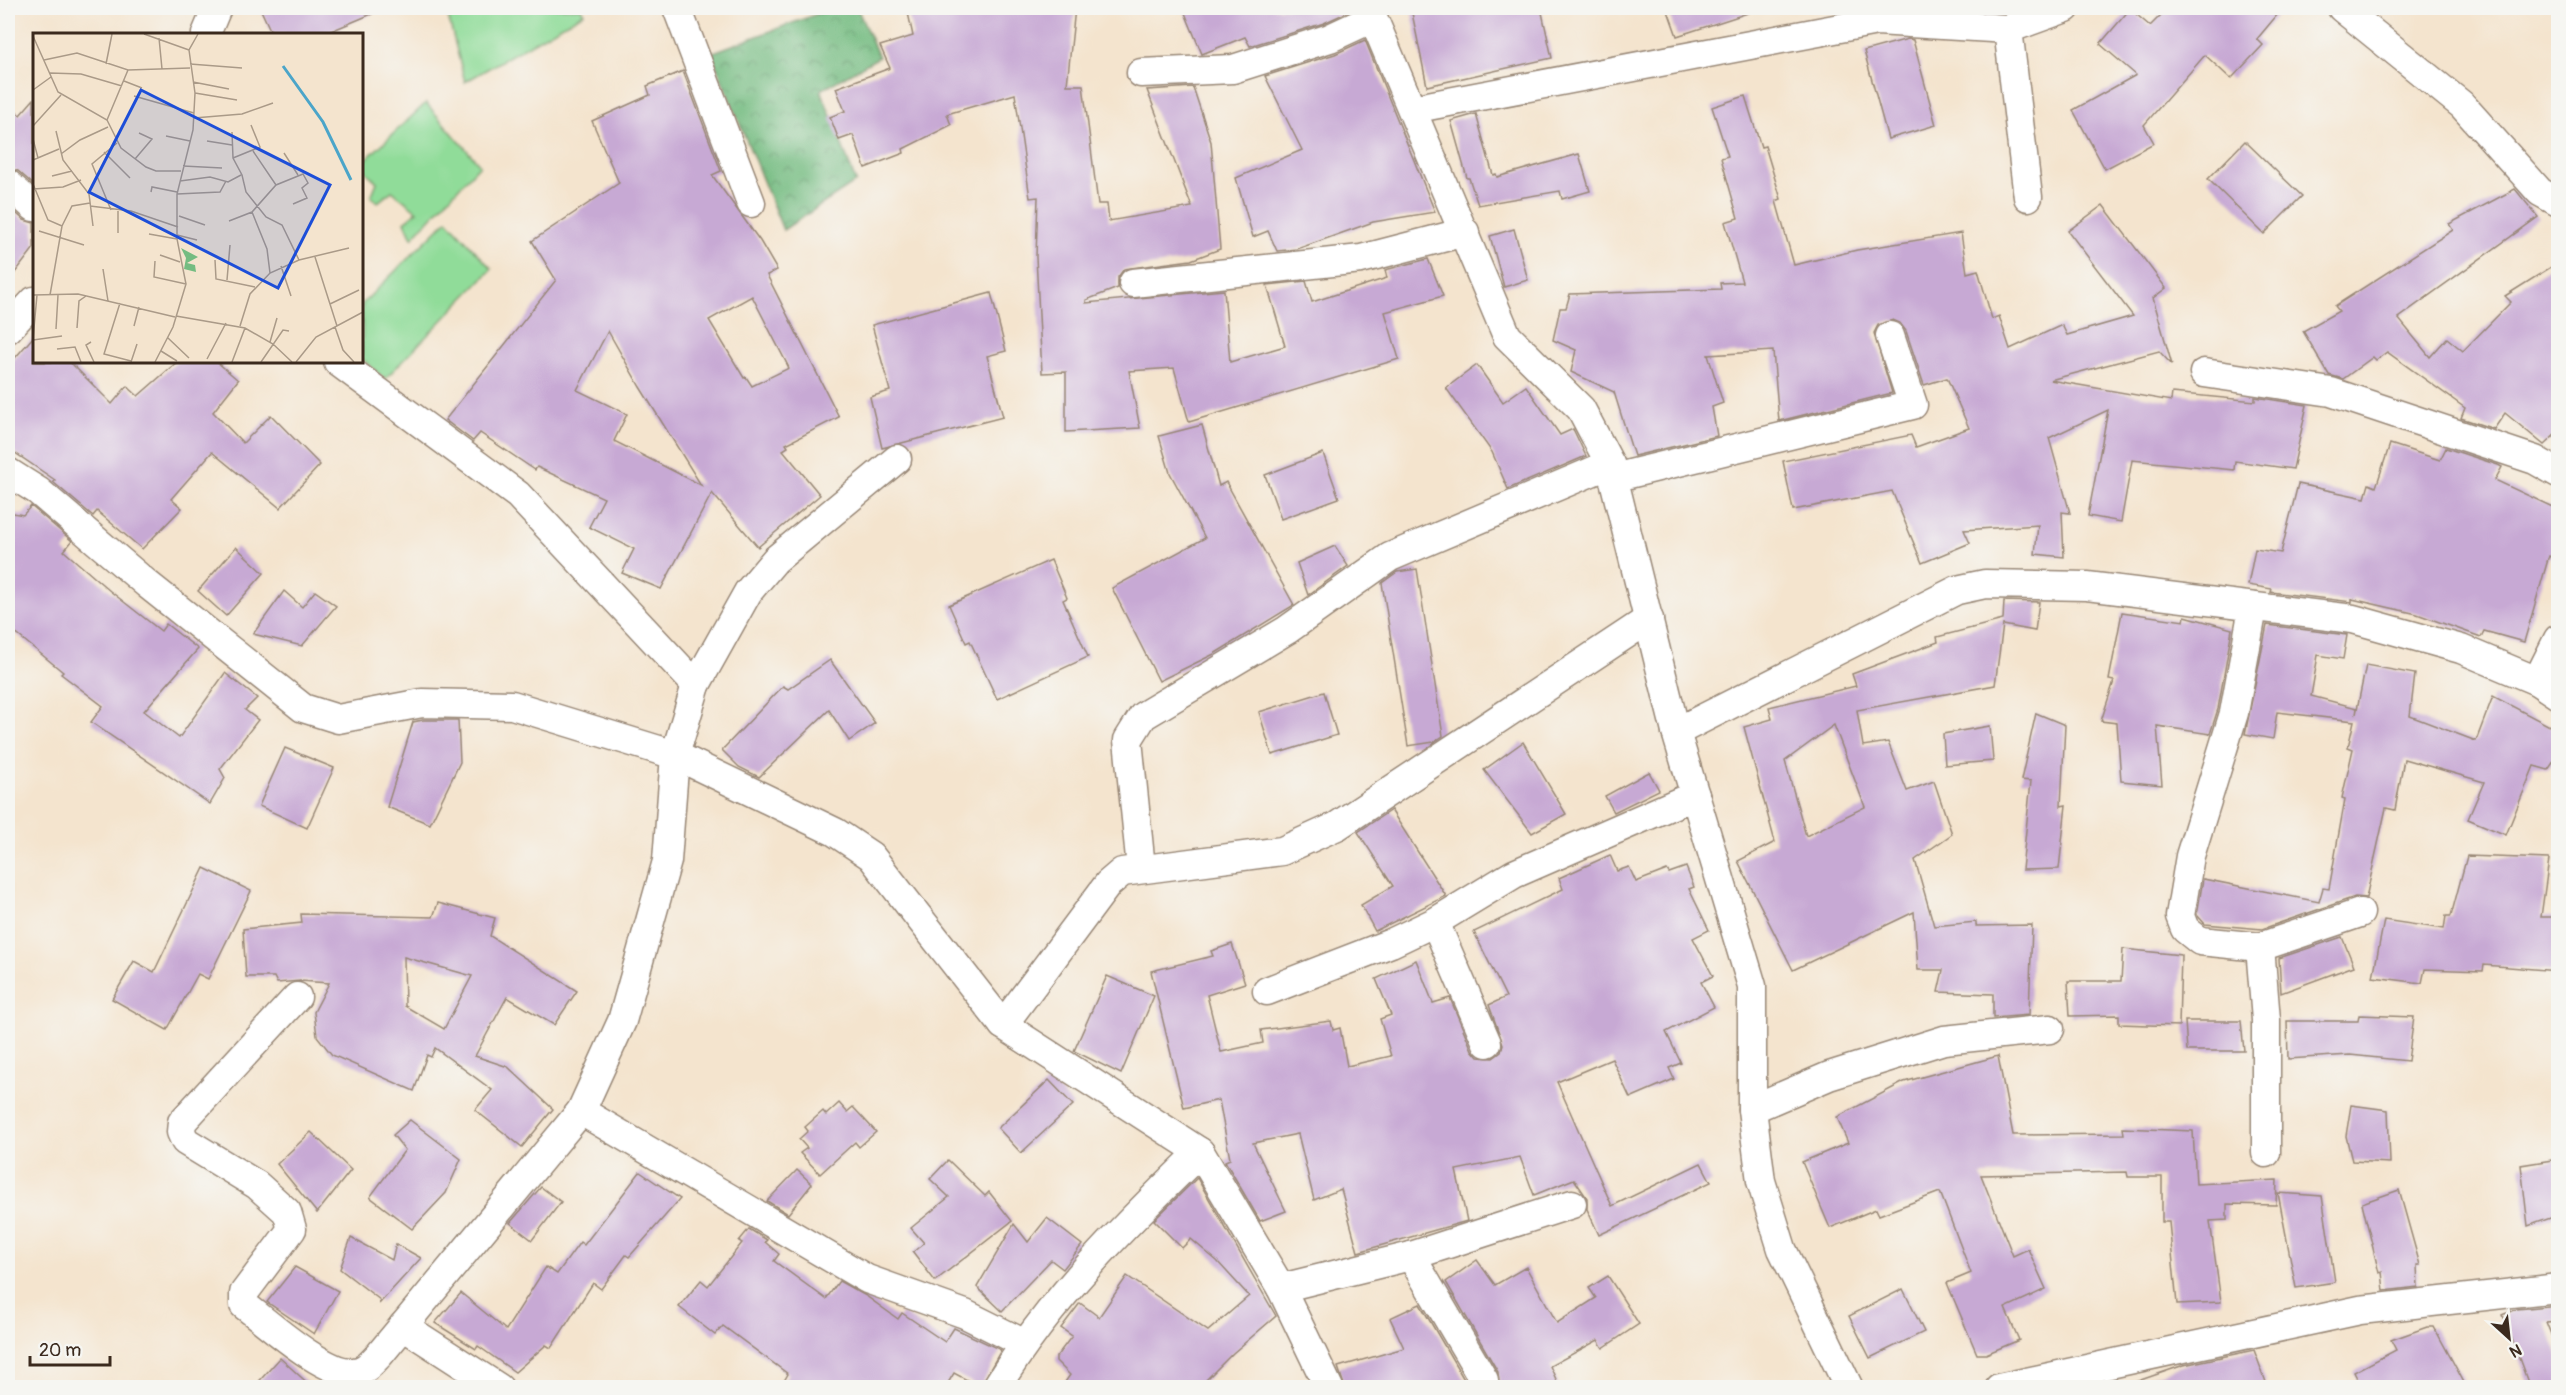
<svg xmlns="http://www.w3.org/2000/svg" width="2566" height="1395" viewBox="0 0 2566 1395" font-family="Pangolin,sans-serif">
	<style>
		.green { fill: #90dc99; stroke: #66835c; stroke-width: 1.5 }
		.forest { fill: url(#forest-crowns); stroke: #587350; stroke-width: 1.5 }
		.building { fill: #c7a9d4; fill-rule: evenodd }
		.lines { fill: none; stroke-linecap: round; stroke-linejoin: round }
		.minor-casing { stroke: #988776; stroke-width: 31 }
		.minor { stroke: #fff; stroke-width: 28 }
		.inset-river { fill: none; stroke: #4ba5c9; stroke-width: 3 }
		.inset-road { fill: none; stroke: #aa9a88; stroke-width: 1.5 }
		.view { fill: #1d4ed8; fill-opacity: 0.15; stroke: #1d4ed8; stroke-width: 3 }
		.inset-edge { fill: none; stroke: #3b2a1e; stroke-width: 3 }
	</style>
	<defs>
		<pattern id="forest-crowns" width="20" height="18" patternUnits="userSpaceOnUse" patternTransform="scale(1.5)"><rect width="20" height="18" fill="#74bc81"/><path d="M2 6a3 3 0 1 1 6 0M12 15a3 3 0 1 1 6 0" fill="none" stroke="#609969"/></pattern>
	</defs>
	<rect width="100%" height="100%" fill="#f6f6f2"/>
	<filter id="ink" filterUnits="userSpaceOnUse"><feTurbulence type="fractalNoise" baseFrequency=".0167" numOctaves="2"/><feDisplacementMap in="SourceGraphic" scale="12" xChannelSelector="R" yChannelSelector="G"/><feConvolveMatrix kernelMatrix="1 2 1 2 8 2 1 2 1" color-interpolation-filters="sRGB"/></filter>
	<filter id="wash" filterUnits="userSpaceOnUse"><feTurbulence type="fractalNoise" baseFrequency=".008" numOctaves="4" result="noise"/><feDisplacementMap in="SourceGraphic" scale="24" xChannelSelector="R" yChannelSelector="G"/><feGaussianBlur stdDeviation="1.35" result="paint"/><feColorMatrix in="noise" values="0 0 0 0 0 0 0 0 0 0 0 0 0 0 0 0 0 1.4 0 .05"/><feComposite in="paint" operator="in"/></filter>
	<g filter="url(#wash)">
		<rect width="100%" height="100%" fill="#f4e4ce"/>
		<g class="green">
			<path d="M446,8H581L584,13L465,82Z"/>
			<path d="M426,103L480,165L412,238L405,222L417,211L392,191L378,202L371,197L377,182L362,168V163Z"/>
			<path d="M447,220L492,269L385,379L362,359V304Z"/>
		</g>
		<path class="forest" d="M833,8H857L879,57L821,90L856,182L783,230L711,53Z"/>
		<g id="blocks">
			<g class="building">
				<path d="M260,8H386L324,34H272Z"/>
				<path d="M907,8H1075L1067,85H1083L1098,204H1107L1109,221L1192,207L1147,90L1193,87L1211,142L1220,249L1191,260L1124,269L1118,277V288L1086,300V303L1224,290L1230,362L1285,346L1267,285L1306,281L1312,302L1387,278L1385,270L1428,259L1443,296L1385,312L1399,359L1189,422L1174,368L1129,371L1140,428L1066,432V372L1042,373L1036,257L1038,197L1030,198L1015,94L947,114L951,125L903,149L904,153L865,168L853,135L839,140L830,117L845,111L836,88L890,68L880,46L913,36Z"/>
				<path d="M1183,8H1348L1350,11L1324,23L1250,46L1245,37L1202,54Z"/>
				<path d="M1411,8H1541L1552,58L1427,86Z"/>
				<path d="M1667,8H1751V12L1677,36Z"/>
				<path d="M2168,8H2283L2257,39L2263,45L2231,79L2205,55L2144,125L2154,143L2105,169L2073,110L2136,75L2100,44L2130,9L2150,26Z"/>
				<path d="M1908,39L1913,40L1936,125L1888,139L1864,51Z"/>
				<path d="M1365,40L1435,212L1373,222L1297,249L1277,251L1268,231L1253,237L1236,178L1302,150L1265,76L1335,54Z"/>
				<path d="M683,71L721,171L712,175L760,241L777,270L767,275L839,417L786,444L788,447L783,450L820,495L758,547L712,493L661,589L622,573L634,549L589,527L604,498L537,467L535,470L480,433L473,441L445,420L556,280L532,241L619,183L592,121L650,95L647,86ZM752,296L789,368L752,386L746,377L744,378L709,320ZM608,331L640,387L701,485L614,441L627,414L577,390Z"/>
				<path d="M1745,96L1761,147L1765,146L1781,199L1776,201L1794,265L1857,250L1961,233L1967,273L1978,270L1992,319L1999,316L2010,349L2062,325L2067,335L2133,316L2068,231L2103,205L2166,288L2153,298L2172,365L2159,351L2050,380L2171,401L2172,393L2255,401V397L2307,405L2293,469L2235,461L2234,470L2132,460L2121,522L2088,516L2108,410L2049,438L2070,513L2062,512L2064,557L2035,554L2038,525L1964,530L1970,543L1922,563L1892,491L1793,510L1783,461L1911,435L1916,447L1969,428L1947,378L1924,385L1906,331L1900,323L1893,320L1878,325L1874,333L1892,393L1779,421L1773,351L1708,355L1723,403L1712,407L1717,436L1634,456L1614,392L1571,372L1576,350L1553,340L1560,308H1566L1570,294L1721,289L1720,283L1742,282L1725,222L1738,218L1721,158L1728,156L1712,107Z"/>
				<path d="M34,99V185L18,171L8,168V105L20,115Z"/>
				<path d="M1476,114L1493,175L1496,174L1497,177L1579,154L1590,191L1562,199L1560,191L1478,205L1469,178H1467L1451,121Z"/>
				<path d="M2245,141L2302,196L2264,234L2208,179Z"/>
				<path d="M2515,189L2538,217L2398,318L2430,357L2447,338L2463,351L2511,302L2505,296L2559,262V431L2544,445L2505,413L2494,429L2461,418L2465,408L2387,352L2376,360L2373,357L2343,379L2329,375L2303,331L2339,311L2335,306L2453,230L2449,224Z"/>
				<path d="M8,206L24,220L34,223V248L8,282Z"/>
				<path d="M1514,229L1528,280L1504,287L1490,236Z"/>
				<path d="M991,293L1006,351L987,356L1003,417L882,448L870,397L890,391L872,325Z"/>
				<path d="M34,336V362H70L112,404L127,386L138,396L177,362H217L238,380L213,412L243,443L271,415L320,465L280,508L212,452L171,499L182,508L142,549L97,511L93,516L53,482L55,480L8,448V366Z"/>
				<path d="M1477,365L1503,402L1526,386L1560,435L1573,429L1586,456L1508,489L1492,452L1446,388Z"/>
				<path d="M1202,425L1219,486L1226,482L1294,605L1214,654L1159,681L1112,588L1205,538L1170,473L1159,436Z"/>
				<path d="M2390,444L2440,460L2446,448L2498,465L2502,467L2495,480L2559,510V560L2549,556L2524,642L2484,631L2481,637L2417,614L2352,599V602L2271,592L2272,589L2248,585L2255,549L2281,553L2298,484L2365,498L2369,484L2376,487Z"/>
				<path d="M1323,453L1339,498L1281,519L1265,475Z"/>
				<path d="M31,506L72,541L64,551L110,591L161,631L166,624L198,649L144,711L179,738L225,673L257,698L245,710L258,720L220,769L225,778L210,804L91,722L103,706L61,674L63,672L8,627V512L23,515Z"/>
				<path d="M1335,546L1348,566L1308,595L1297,563Z"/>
				<path d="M236,547L264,573L226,616L198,591Z"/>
				<path d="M1051,560L1067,598L1063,600L1088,657L997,699L970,641L966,643L949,605Z"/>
				<path d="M1417,569L1443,736L1434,742L1408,746L1382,583L1397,572Z"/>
				<path d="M284,591L302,607L315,591L336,606L302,646L253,634Z"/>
				<path d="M2004,601L2039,602L2035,631L2003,625L1995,685L1857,710L1863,746L1888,742L1907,791L1934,781L1952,834L1915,860L1934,926L1976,922V926L2032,925L2029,1015L1993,1018V994L1938,992L1943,970H1918L1914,912L1793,970L1738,861L1775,842L1744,727L1772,719L1769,707L1856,686L1852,674L1938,642L1937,637L2003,620ZM1834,725L1865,807L1806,836L1785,761Z"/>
				<path d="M2122,612L2184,621L2185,616L2232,629L2218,709L2210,734L2157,726L2162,785L2121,781L2117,723L2101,721L2114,681L2109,680Z"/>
				<path d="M2267,625L2347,635L2343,659L2318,655L2311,696L2357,708L2356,714L2366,665L2415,674L2410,716L2476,741L2493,696L2559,731V754L2548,770L2534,766L2506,835L2468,819L2484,782L2404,759L2395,810L2386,808L2366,898L2355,897L2262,929L2205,924L2197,915L2203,879L2319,902L2323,888L2329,889L2345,799L2342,798L2353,749L2348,747L2354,721L2277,712L2273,739L2245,734Z"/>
				<path d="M830,660L875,723L849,741L829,710L759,777L739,767L722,750L783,686L788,689Z"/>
				<path d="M1324,692L1337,735L1272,755L1259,712Z"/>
				<path d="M2036,713L2065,725L2061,806L2066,805L2059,869L2022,870L2031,781L2021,780Z"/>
				<path d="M423,720H458L460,762L430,824L387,807L413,722Z"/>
				<path d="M1990,726L1993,761L1945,765L1943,734Z"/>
				<path d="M1523,742L1566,814L1532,833L1484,770Z"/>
				<path d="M285,748L334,768L307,828L259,806Z"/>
				<path d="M1649,772L1659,790L1614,812L1605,796Z"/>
				<path d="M1391,810L1446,896L1375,931L1361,905L1393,886L1358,832Z"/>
				<path d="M1610,855L1617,871L1629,867L1636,882L1667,870L1669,873L1686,867L1694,887L1689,889L1709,930L1693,938L1713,976L1701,982L1714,1007L1666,1032L1681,1063L1669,1068L1674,1079L1630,1098L1612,1059L1557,1082L1612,1206L1701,1163L1711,1182L1599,1235L1587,1209V1198L1574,1179L1534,1195L1520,1157L1456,1170L1467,1221L1358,1252L1341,1189L1314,1200L1298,1134L1253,1143L1286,1211L1260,1221L1225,1161L1230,1159L1219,1100L1184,1108L1151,971L1213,956L1211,951L1232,944L1245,983L1207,995L1221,1052L1263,1043L1261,1030L1331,1021L1333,1030L1340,1028L1347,1066L1391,1056L1380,1019L1391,1015L1376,979L1416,960L1433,1003L1450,998L1472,1050L1478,1057L1493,1058L1501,1052L1503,1044L1489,1005L1506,997L1474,932L1563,889L1559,878Z"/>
				<path d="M2467,856L2549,859L2541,917H2559V971L2484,965L2483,971L2425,969L2422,983L2373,977L2384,920L2444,929L2446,916H2451Z"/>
				<path d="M204,868L251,891L208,979L198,974L167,1030L112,999L134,961L154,972Z"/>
				<path d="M438,903L495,918L490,936L577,991L554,1025L507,997L475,1056L508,1067L553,1109L522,1147L475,1110L492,1090L435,1048L431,1057L427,1055L414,1091L332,1055L317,1036L314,1012L329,983L300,981L277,983L274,977H246L243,929L302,923L301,914L433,917ZM404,957L472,976L444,1029L405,1006Z"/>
				<path d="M2342,937L2354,966L2281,993L2279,958Z"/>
				<path d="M2123,949L2181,955L2179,1026L2119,1024V1015L2070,1016L2068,981H2121Z"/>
				<path d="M1107,976L1154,996L1121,1074L1074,1051Z"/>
				<path d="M2359,1015L2414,1017L2408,1061L2350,1055L2288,1059L2287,1021H2358Z"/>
				<path d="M2185,1021H2241L2244,1051H2187Z"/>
				<path d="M1998,1056L2013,1135L2124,1134L2123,1128L2193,1131L2196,1184L2277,1180L2276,1205L2227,1204V1220L2210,1221L2221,1302L2177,1304L2169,1222H2162V1177H2128L2127,1172L1981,1175L2013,1256L2028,1249L2046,1289L2005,1308L2019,1340L1986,1354H1977L1947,1283L1971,1273L1940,1192L1879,1215L1876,1209L1830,1228L1802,1162L1848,1143L1837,1117L1904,1082Z"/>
				<path d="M1049,1080L1073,1105L1021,1153L998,1128Z"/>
				<path d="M839,1103L847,1112L853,1107L876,1132L859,1147L855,1142L820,1174L800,1153L807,1148L799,1139L808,1131L805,1127L823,1111L826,1115Z"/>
				<path d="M2351,1105L2388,1110L2390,1163L2352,1161L2346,1136Z"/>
				<path d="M410,1120L461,1159L446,1193L412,1229L370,1197L405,1150L393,1135Z"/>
				<path d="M311,1132L351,1170L317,1213L277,1164Z"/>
				<path d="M2559,1159V1215L2528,1226L2521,1165Z"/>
				<path d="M948,1160L985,1196L989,1192L1012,1221L935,1281L913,1252L924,1243L911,1228L949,1197L930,1179Z"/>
				<path d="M797,1170L812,1184L788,1214L767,1201Z"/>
				<path d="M640,1172L680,1199L629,1257L626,1255L601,1289L593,1283L551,1348L546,1345L515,1372L478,1346L476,1349L435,1323L461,1293L506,1330L546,1267L557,1274L580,1242L584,1245Z"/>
				<path d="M1197,1178L1276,1316L1233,1353L1198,1388H1061L1070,1375L1056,1361V1357L1072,1336L1061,1328L1080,1303L1099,1317L1127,1276L1208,1331L1249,1296L1217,1261L1191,1239L1182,1248L1154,1220Z"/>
				<path d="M541,1187L561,1202L532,1240L510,1223Z"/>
				<path d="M2399,1190L2420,1265H2417L2418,1287L2384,1291L2382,1272L2379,1273L2362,1203Z"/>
				<path d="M2278,1193L2322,1196L2335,1282L2296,1288Z"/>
				<path d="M1047,1218L1082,1245L1063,1269L1051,1260L1002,1311L977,1287L1014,1224L1028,1242Z"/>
				<path d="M749,1229L767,1240L765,1242L779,1254L774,1261L826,1299L839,1281L866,1296L898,1319L902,1313L945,1342L954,1328L1001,1350L980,1387L954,1373L945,1388H780L788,1374L723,1326L715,1335L679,1307L701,1280L708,1286L742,1243L739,1241Z"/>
				<path d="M351,1238L392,1260L396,1244L421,1258L379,1304L380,1300L340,1269Z"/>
				<path d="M1477,1260L1495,1285L1526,1267L1557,1323L1596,1298L1589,1288L1608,1276L1639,1324L1603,1348L1598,1340L1550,1366L1560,1388H1499L1498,1372L1446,1282Z"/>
				<path d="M295,1267L338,1291L314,1334L267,1302Z"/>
				<path d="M1903,1289L1924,1332L1870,1358L1849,1316Z"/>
				<path d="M1420,1304L1469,1388H1345L1338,1367L1404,1348L1390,1318Z"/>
				<path d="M2559,1305V1321L2546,1322L2559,1354V1388H2530L2503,1315L2517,1309Z"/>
				<path d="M2427,1327H2434L2467,1388H2362L2354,1372L2396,1350L2391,1340Z"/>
				<path d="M2254,1350L2266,1382L2251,1388H2129V1384L2184,1365Z"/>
				<path d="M280,1358L313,1388H253Z"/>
			</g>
		</g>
	</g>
	<g filter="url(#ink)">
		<use href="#blocks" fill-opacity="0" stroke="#988776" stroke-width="1.5"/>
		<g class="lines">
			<defs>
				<g id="minor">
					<path d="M677,8L751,203"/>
					<path d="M1369,8L1507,336L1581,409L1610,464L1676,732L1752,986V1109L1761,1181L1782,1249L1849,1388"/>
					<path d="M2342,8L2462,105L2540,192L2558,202"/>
					<path d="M2008,29L2028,197"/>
					<path d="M206,34L217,8"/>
					<path d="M1141,73L1233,69L1330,38L1373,18"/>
					<path d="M1412,109L1877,21L2008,29L2066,8"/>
					<path d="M8,184L34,207"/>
					<path d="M1133,283L1361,259L1465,232"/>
					<path d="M8,329L34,301"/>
					<path d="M338,362L518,495L696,685"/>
					<path d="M2204,373L2331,392L2535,460L2558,473"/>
					<path d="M8,472L38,491L147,584L303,708L338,719L422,703L512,705L675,755L835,832L871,856L1003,1025L1200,1152L1281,1288L1329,1388"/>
					<path d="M1613,478L1913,405L1890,336"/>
					<path d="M2253,608L2234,713L2190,856L2180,916L2185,929L2200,941L2260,947L2360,913"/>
					<path d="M2537,681L2558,639"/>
					<path d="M1676,732L1957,590L1985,584L2087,586L2353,619L2461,649L2537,681L2558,695"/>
					<path d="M1141,868L1128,740L1143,716L1287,630L1390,557L1610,464"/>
					<path d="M1435,922L1487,1043"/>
					<path d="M2260,947L2266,1020V1153"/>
					<path d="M1267,991L1391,943L1435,922L1514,874L1695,795"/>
					<path d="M297,997L182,1122L181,1132L185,1141L257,1185L287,1212L292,1229L244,1293V1305C268,1323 325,1375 354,1372C366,1371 372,1362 380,1354L581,1111L622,1021L667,861L675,755L696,685L748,592L775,560L897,459"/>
					<path d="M1003,1025L1108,884L1122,872L1282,851L1337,826L1649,619"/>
					<path d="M1752,1109L1829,1076L1944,1040L2050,1029"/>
					<path d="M581,1111L867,1279L965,1314L1023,1343"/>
					<path d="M1411,1256L1484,1380"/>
					<path d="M1281,1288L1411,1256L1572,1204"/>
					<path d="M403,1326L499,1388"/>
					<path d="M996,1388C1051,1298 1125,1225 1200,1152"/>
					<path d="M1999,1388L2360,1310L2558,1288"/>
				</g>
			</defs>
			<use href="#minor" class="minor-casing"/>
			<use href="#minor" class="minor"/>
		</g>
	</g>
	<g transform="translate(33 33)">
		<rect width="330" height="330" fill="#f4e4ce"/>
		<path d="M148,215L165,224L154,230L162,232L163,239L151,236L153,225Z" fill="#74bc81"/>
		<path class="inset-river" d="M250,33L290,89L318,147"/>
		<path class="inset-road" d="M111,1L156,17M0,3L25,59L74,87L88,115L113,134L123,138H148M126,5L129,36M11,27L44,20L95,37L157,35M73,31L79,1M157,31L209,35M17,40L48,41L89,53M91,48L109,55M160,49L196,56M0,57L18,44M162,60L204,67M101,63L161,80M161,85L209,81L240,70M74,87L95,37M0,93L28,62M23,98L30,127L56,161L60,193M199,99L200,125L209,142L213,159L233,184L249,192L266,227M133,103L157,108M0,106L5,125M174,108L199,112M220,118L243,152M71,119L97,145M251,120L265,142M28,121L47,107L75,94M200,125L227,114L218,92M102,126L119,106L106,100M0,127L26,116M150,133L189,135M19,143L39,138M147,148L177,144L195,149L208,142M0,151L15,187L29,193M0,156L30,154L48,147M118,159L119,154L144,159M144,161L187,159L193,148M57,173L98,178L145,194M78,177L59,131L84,110M219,179L234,216L237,240M146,183L172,192M196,188L219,179L243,152L270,141L275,150L269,155L274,165L260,171M6,198L51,212M85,200V178M116,201L144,206M144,202L164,207M127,222L147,229M282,224L304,293M182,227L183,246L222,254M122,228L121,244L153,251M248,233L258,263M70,236L75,268M194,247L197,212M0,262L45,261L142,284M17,262L29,193L39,173L57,170M87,270L71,321L98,328M297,271L326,257M143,283L212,295L240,311L259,329M101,293L106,274M207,293L217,261L237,240L266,227L316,215M302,294L310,317L321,329M44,295L46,268L53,263M23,296L25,262M135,305L156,325M0,306L4,262M0,307L29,303M58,309L53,312L61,329M237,309L244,285M24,316L42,314L48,329M128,318L144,328M174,326L193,290M98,329L104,311M122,329L140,294L153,251L144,206V161L160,97L162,60L156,17L165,1M199,329L212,295M228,329L250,297L256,298M263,329L283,304L330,279"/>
		<path class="view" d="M108,57L297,152L245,255L56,159Z"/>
		<rect width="330" height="330" class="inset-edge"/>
	</g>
	<rect width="2566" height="1395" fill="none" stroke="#f6f6f2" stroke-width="30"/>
	<g transform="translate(2509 1338) rotate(153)" stroke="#f6f6f2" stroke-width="4.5" paint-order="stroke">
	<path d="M0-4.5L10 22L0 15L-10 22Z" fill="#3b2a1e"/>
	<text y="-9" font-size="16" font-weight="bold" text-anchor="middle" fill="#3b2a1e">N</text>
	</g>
	<path d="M30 1356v9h80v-9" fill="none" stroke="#3b2a1e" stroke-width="3"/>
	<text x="39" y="1356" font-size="18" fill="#3b2a1e" stroke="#f6f6f2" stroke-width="4.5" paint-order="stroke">20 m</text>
</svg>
